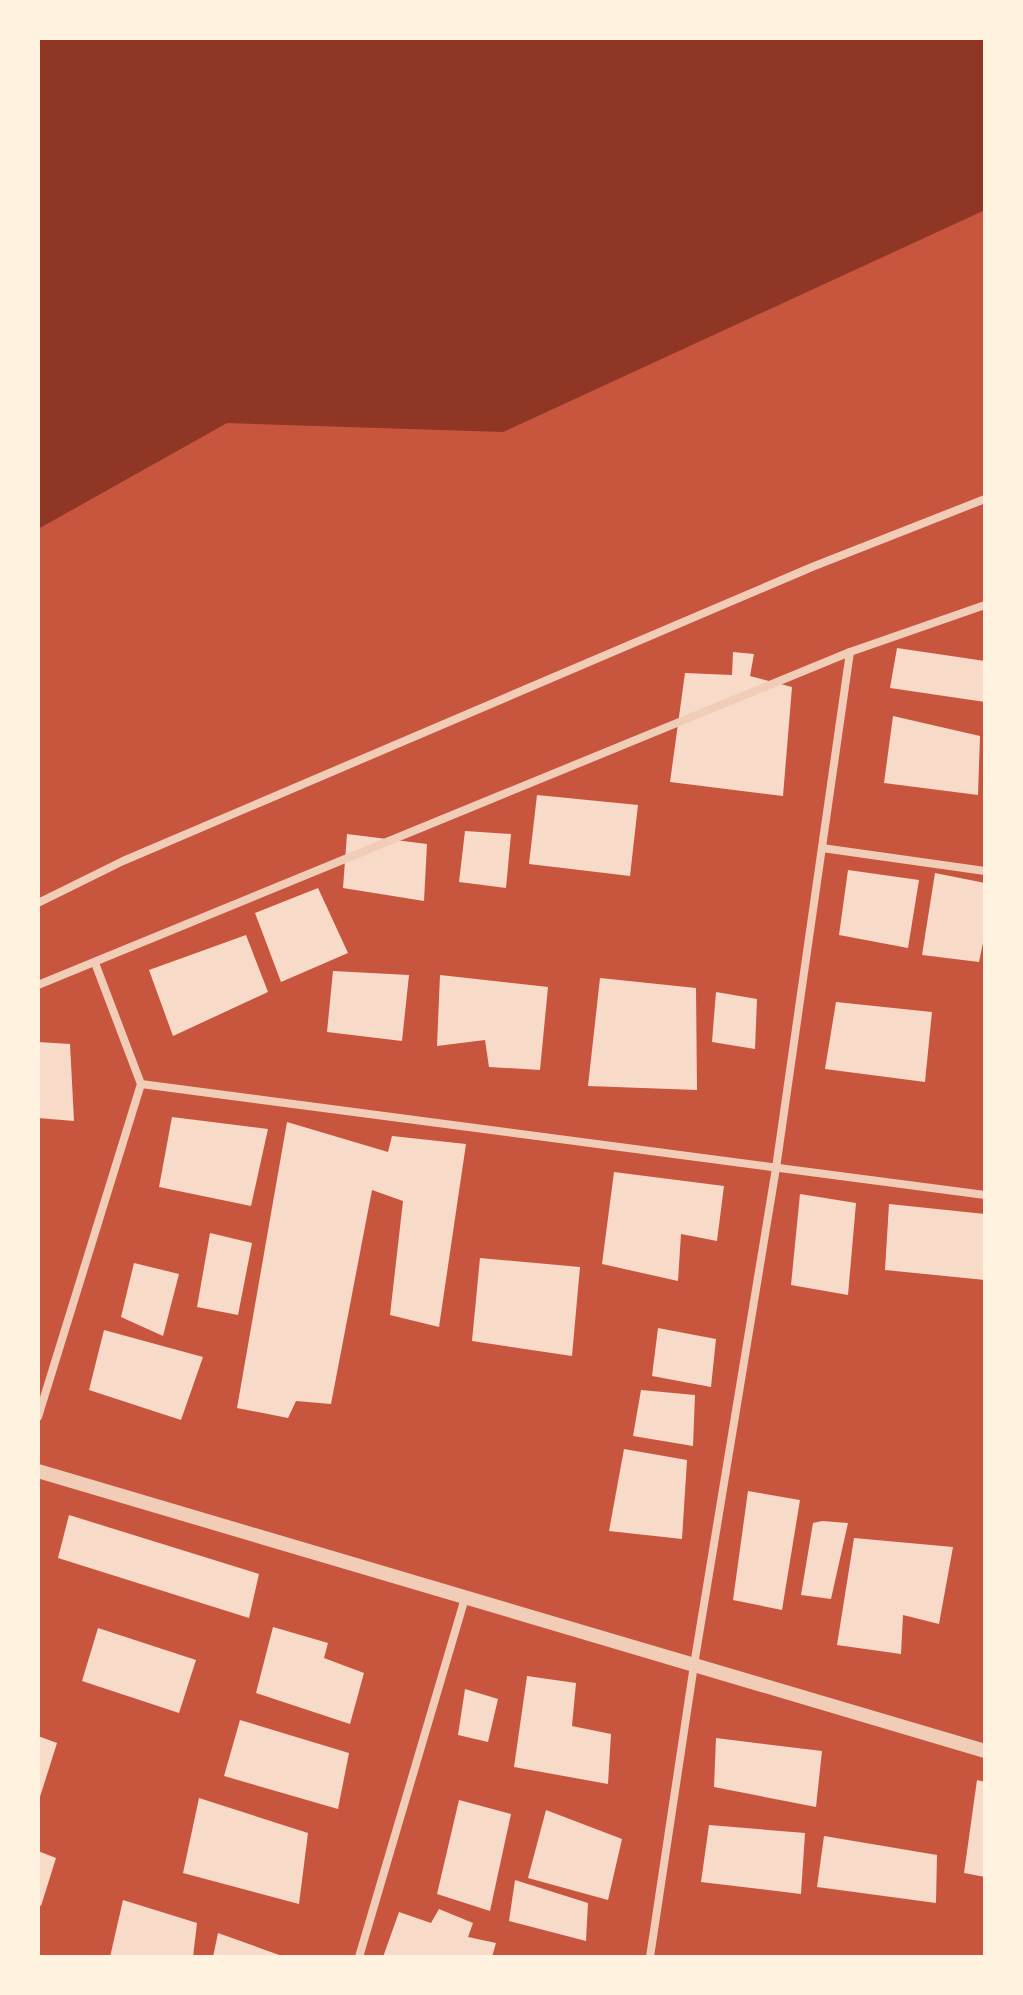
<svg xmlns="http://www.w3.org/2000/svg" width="1023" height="1995" viewBox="0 0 1023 1995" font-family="'IBM Plex Sans',sans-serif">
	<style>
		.water { fill: #8f3625 }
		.building { fill: #f7dbc8 }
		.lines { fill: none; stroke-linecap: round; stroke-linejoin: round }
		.minor { stroke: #f1ccb7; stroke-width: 8 }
		.tertiary { stroke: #f1ccb7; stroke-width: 14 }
	</style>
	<rect width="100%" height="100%" fill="#c8553d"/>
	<path class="water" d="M38,38H985V210L503,432L227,423L38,529Z"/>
	<g class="building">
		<path d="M897,648L985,661V702L890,688Z"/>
		<path d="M733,652L754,654L750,676L792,687L783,796L670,782L685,673L732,675Z"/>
		<path d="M893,716L980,736L978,795L884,783Z"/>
		<path d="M537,795L638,805L630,876L529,864Z"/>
		<path d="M465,831L511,834L506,888L459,882Z"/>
		<path d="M347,834L427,844L424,901L343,888Z"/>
		<path d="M848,870L919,880L908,948L839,935Z"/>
		<path d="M935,873L985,883V933L979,962L922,955Z"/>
		<path d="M318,888L348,953L281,982L255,913Z"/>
		<path d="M246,935L268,992L173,1036L149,970Z"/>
		<path d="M333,971L409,975L402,1041L327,1032Z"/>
		<path d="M440,975L548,987L540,1070L489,1067L485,1040L437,1046Z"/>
		<path d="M600,978L696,988L697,1090L588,1086Z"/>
		<path d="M716,992L757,999L755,1049L712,1042Z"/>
		<path d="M836,1002L932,1012L925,1082L825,1069Z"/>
		<path d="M38,1042L70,1044L74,1121L38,1118Z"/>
		<path d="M172,1117L268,1129L251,1206L159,1187Z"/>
		<path d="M287,1122L388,1152L392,1136L466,1144L439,1327L390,1315L403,1201L372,1190L331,1404L296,1401L288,1418L237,1408Z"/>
		<path d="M614,1172L724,1186L717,1241L681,1234L678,1281L602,1264Z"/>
		<path d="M800,1194L856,1203L848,1295L791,1285Z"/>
		<path d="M889,1204L985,1214V1280L885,1270Z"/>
		<path d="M210,1233L252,1243L238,1315L197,1307Z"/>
		<path d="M480,1258L580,1267L572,1356L472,1341Z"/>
		<path d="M134,1263L179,1274L163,1336L121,1317Z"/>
		<path d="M658,1328L716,1339L711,1387L652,1376Z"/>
		<path d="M104,1330L203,1357L181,1420L89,1390Z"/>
		<path d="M641,1390L695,1395L693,1446L633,1436Z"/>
		<path d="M624,1449L687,1460L682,1539L609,1531Z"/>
		<path d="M748,1491L800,1500L782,1610L733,1600Z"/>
		<path d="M69,1515L259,1574L249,1618L58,1558Z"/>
		<path d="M822,1521L848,1523L831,1599L801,1595L813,1523Z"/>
		<path d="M854,1538L953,1547L939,1624L903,1615L901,1654L837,1645Z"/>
		<path d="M273,1627L328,1643L324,1658L364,1673L350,1724L256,1693Z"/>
		<path d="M98,1628L196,1660L179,1713L82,1681Z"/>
		<path d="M527,1676L576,1683L572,1726L611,1734L608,1784L514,1767Z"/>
		<path d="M465,1689L498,1699L488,1742L458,1735Z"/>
		<path d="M240,1720L349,1753L338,1809L224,1776Z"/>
		<path d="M38,1736L57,1743L39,1800H38Z"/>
		<path d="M716,1738L822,1751L816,1807L714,1787Z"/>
		<path d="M977,1780L985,1782V1877L964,1873Z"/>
		<path d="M199,1798L308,1833L299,1904L183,1873Z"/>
		<path d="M459,1800L511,1814L490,1911L437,1894Z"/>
		<path d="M546,1810L622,1839L608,1900L528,1878Z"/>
		<path d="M709,1825L805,1833L801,1894L701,1882Z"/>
		<path d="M824,1836L937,1855L936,1903L817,1887Z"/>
		<path d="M38,1851L56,1858L41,1906L38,1904Z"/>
		<path d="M515,1880L588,1903L586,1941L509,1921Z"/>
		<path d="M123,1900L197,1923L193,1957H110Z"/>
		<path d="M439,1909L473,1923L468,1937L496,1943L492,1957H383L399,1912L431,1923Z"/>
		<path d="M218,1933L285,1957H213Z"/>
	</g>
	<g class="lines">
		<g class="minor">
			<path d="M822,848L985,871"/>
			<path d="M38,903L123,861L812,567L985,499"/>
			<path d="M38,985L850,652L985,605"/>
			<path d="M141,1084L985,1195"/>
			<path d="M38,1417L141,1084L95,963"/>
			<path d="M359,1957L465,1598"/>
			<path d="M650,1957L694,1665L776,1168L850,652"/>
		</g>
		<path class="tertiary" d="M38,1471L985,1751"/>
	</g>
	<rect width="1023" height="1995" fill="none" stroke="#fff3e0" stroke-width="80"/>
</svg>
